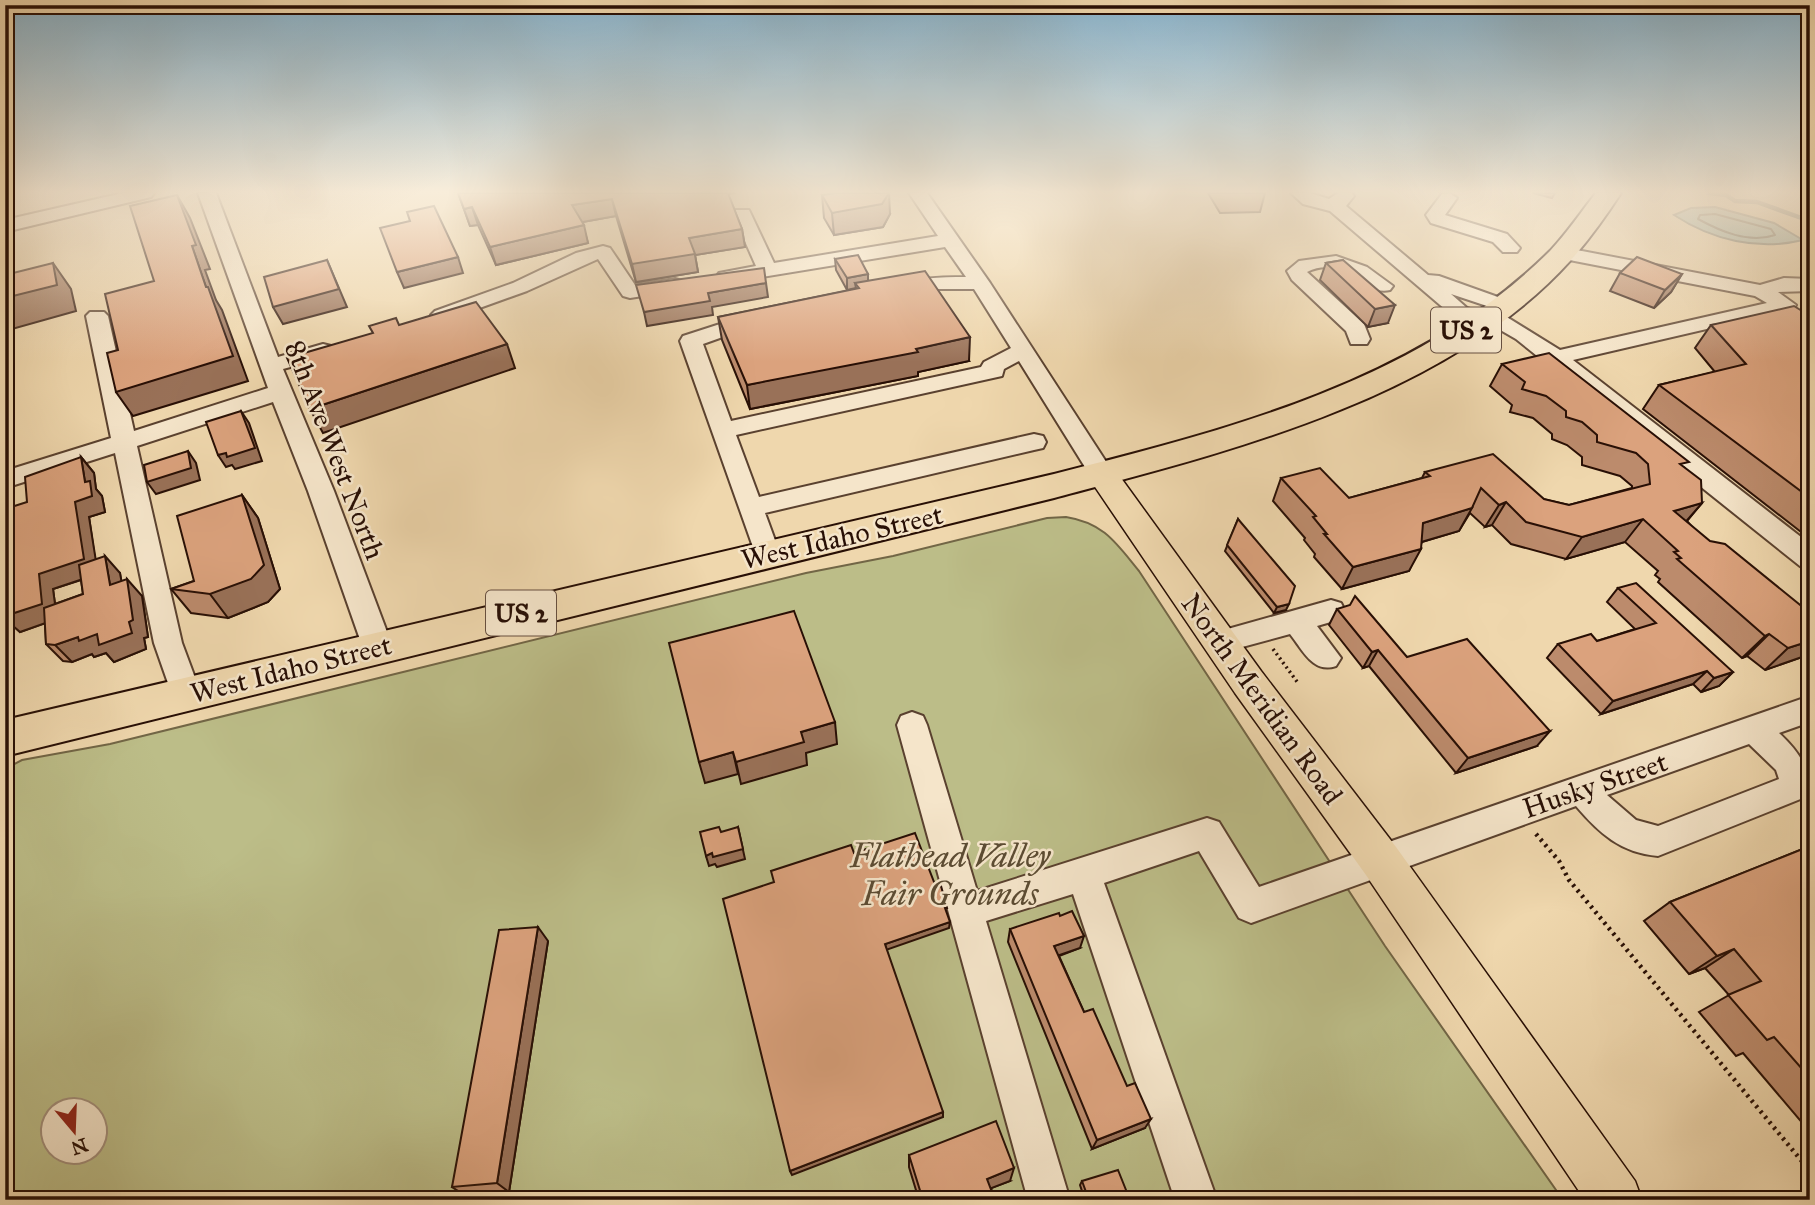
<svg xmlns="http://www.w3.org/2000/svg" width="1815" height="1205" viewBox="0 0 1815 1205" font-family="'IM FELL Great Primer',serif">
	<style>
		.green { fill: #bcbd88; stroke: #726646; stroke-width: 2; fill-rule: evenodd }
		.water { fill: #9ab8af; stroke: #6c746b; stroke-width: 2 }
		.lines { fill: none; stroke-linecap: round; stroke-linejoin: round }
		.shore { stroke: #61645a; stroke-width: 2 }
		.stream { stroke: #6c746b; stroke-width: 4.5 }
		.minor-casing { stroke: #5a412f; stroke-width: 4 }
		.major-casing { stroke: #280f05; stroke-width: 3 }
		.highway-casing { stroke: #280f05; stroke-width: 4 }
		.path-far1 { stroke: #280f05; stroke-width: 3.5; stroke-dasharray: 2 3.5; stroke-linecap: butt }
		.path { stroke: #280f05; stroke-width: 4.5; stroke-dasharray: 2.5 4.5; stroke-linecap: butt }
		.minor { fill: #f5e5ca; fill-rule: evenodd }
		.major { fill: #efd7ad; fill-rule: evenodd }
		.highway { fill: #efd7ad; fill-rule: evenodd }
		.wall { fill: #bc8b6c; stroke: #280f05; stroke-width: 2; fill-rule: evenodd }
		.shaded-wall { fill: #997158; stroke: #280f05; stroke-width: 2 }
		.building { fill: #dba27d; stroke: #280f05; stroke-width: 2 }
		.labels { text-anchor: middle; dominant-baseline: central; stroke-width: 5; stroke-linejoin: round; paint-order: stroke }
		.shield { fill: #f5e5ca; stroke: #664f40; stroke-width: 2 }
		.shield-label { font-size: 26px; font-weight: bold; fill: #280f05 }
		.street-label { font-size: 28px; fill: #280f05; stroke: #f5e5ca }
		.near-park-label { font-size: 33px; font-style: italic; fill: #5c4c33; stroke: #f5e5ca }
	</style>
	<rect width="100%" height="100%" fill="#efd7ad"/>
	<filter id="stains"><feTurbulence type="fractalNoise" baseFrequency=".00286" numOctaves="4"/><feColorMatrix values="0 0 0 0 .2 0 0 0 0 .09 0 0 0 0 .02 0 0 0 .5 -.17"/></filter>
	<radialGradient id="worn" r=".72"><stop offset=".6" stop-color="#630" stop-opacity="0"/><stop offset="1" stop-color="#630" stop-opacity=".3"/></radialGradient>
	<path class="green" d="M1066,517C1104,523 1116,543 1139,571L1385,946L1563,1200H5V769L22,760L110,744L806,573L893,556L1047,518ZM52,1110H94V1152H52Z"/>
	<path class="water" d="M1715,207L1774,223L1803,240C1758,251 1712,240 1674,215L1691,208Z"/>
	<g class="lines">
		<path class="shore" d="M1715,214L1771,229L1775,235C1749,244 1720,231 1698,219L1700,215Z"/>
		<path class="stream" d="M1709,193L1726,195L1735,201L1757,202L1810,221"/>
		<defs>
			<g id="minor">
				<path d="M123,193H154L151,197L5,232V220Z"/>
				<path d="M198,193H216L278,357L323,344L331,346L334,351L331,356L283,369L334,491L393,648L388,656L378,659L368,656L363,648L308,491L273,402L137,446L182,643L201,694L197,703L186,706L175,703L154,643L115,453L5,488V471L111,438L86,316L90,312H104L108,316L134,431L268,388Z"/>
				<path d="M909,193H927L990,283L1114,474L1111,480L1102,482L1093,480L1019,361L1004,369L1002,376L736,435L759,497L1034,434L1043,436L1046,442L1043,448L1034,450L765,513L780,554L776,561L767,564L758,561L680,341L683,336L751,314H765L769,318L765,322L703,344L731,421L981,367L984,362L1011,348L974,289H937L896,295L889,293L886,289L889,285C914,278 940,277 966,277L945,247L726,283L719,281L716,277L719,273L756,266L733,214L735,210H749L774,263L938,236Z"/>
				<path d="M1291,193H1310L1329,199L1338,193H1352L1354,196L1346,206L1428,275L1439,276L1509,301L1512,305L1509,309L1502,311L1451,294L1467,308L1481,313L1490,309L1497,311L1560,350L1767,303L1755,296L1554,257L1551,253L1554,249L1561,247L1760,285L1784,278L1810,279V291L1778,292L1796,305L1793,309L1573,360L1810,544V569L1800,566L1516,339L1490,324L1482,326L1453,316L1330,211L1303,204Z"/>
				<path d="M1449,193L1457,198L1445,215L1507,234L1520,248L1517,252H1503L1493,242L1431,223L1426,215L1442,194Z"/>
				<path d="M603,246L610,248L635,285L675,279L682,281L685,285L682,289L675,291L630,298L623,296L598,259L527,291L449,319H435L431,315L435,311L513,283L576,253Z"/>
				<path d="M1336,256L1367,267L1393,286L1390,290C1363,297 1344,253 1307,272L1364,324L1370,339L1367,344H1351L1346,331L1292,280L1287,271L1299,261Z"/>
				<path d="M1331,600L1341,603L1345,611L1341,619L1317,626L1341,658L1336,666C1313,674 1303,650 1290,634L1220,653L1210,650L1206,642L1210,634Z"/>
				<path d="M1810,696V722L1779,733C1798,751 1815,771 1803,798L1658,856C1621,853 1599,833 1576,806L1251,923L1239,918L1199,851L1104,883L1217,1200H1175L1073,894L986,921L1070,1200H1028L897,725L901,716L912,712L923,716L927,725L977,891L1207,818L1219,822L1259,887ZM1749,744L1776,770L1779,779L1658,826L1636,820L1607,795Z"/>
			</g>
			<path id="major" d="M1102,464L1113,467L1261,671L1396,847L1635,1181L1642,1200H1585L1366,875L1235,693L1091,481L1086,474L1091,467Z"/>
			<path id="highway" d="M1596,193H1621C1606,216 1589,240 1570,261C1445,399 1227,452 1054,498L5,756V720L1054,474C1228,430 1418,382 1550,251C1567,233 1581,212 1596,193Z"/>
		</defs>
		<use href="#minor" class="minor-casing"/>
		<use href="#major" class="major-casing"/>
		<use href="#highway" class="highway-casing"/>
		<path class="path-far1" d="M1273,649L1298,683"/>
		<path class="path" d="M1536,834L1559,861L1569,880L1810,1171"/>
		<use href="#minor" class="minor"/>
		<use href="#major" class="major"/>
		<use href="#highway" class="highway"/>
	</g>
	<g class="wall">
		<path d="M458,193H736L728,194L742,229L745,247L695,255L698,272L636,282L616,216L582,222L588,243L496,265L478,225L470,226Z"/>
		<path d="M1208,193H1265L1260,212L1220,213Z"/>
		<path d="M1533,193H1555L1552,198Z"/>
		<path d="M822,195L890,214L883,227L834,235L824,218Z"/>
		<path d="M835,259L868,280L969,361L918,372V376L750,409L722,340L718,317L856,289L847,290L836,270Z"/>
		<path d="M1343,260L1388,323L1368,327L1320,280L1326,263Z"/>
		<path d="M1620,273L1682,274L1671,292L1654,308L1610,291Z"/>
		<path d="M1810,316V539L1643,409L1659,385L1715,372L1695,348L1711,325Z"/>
		<path d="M1502,364L1685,468L1702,503L1687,521L1802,657L1765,670L1747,656L1742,658L1658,582L1660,579L1655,575L1658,571L1625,542L1566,559L1511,544L1492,525L1485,527L1470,513L1459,531L1422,542L1409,571L1342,589L1314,557L1315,554L1304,540L1305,538L1273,501L1281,478L1349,498L1422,478L1425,472L1569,505L1632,488V486L1620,476L1582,465V457L1567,445L1552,439V434L1533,418L1510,412L1512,405L1490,386Z"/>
		<path d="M81,457L94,473L96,489L102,496L105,512L89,517L95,559L120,573L121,581L142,596L148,637L144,638L146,649L114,662L106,653L94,657L92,654L72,662L63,661L46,644L45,623L20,632L15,627H14L27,502ZM81,580L83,594L55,604L53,589Z"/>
		<path d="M242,495L258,518L280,589L268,602L228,618L191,613L171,589L194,581Z"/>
		<path d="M1238,519L1286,610L1274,613L1225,551Z"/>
		<path d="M1618,588L1733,672L1719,686L1701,692L1693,684L1601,714L1547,658L1558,644L1597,641L1635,629L1607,602Z"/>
		<path d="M1337,609L1407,657L1537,746L1456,773L1369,666L1363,668L1329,625Z"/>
		<path d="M1810,846V1132L1743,1053L1736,1056L1699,1012L1729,995L1705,968L1689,974L1644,921L1670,902Z"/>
		<path d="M1010,929L1080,948L1059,956L1084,1012L1145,1128L1092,1149L1008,942Z"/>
		<path d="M548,941L509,1192L466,1196L452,1187Z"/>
		<path d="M909,1155L1010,1181L991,1188L995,1200H919L909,1167Z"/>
		<path d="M1082,1181L1130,1200H1085L1080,1185Z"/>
	</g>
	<g class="shaded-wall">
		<path d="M889,193L890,214L883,227L834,235L832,213Z"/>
		<path d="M177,195L190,218L210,269L205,270L216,300L222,310L248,381L133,416L116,392L206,287L192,246Z"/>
		<path d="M612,199L616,216L577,223L572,205Z"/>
		<path d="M472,207L478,225L470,226L464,209Z"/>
		<path d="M584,225L588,243L496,265L490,247Z"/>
		<path d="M742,229L745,247L695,255L698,272L636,282L632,264L689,238Z"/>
		<path d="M458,257L463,273L404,288L397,272Z"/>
		<path d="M327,260L347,307L283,324L273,307Z"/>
		<path d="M53,263L71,289L76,311L5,331V298Z"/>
		<path d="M868,274V286L855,283L856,288L847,290V278Z"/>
		<path d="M1682,274L1671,292L1654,308L1665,290Z"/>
		<path d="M766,283L768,297L712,307L713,315L647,326L644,312L708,293Z"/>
		<path d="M1395,305L1388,323L1368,327L1375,309Z"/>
		<path d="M970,337L969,361L918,372V376L750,409L747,385Z"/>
		<path d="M507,344L515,368L323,433L310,409Z"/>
		<path d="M241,411L249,423L262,461L235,469L232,465L226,467L218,455Z"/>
		<path d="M188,451L196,463L200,480L156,494L147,482Z"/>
		<path d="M81,457L94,473L96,489L102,496L105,512L89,517L98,574L53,589L57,619L20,632L5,619V611L39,574L85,482Z"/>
		<path d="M242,495L258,518L280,589L268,602L228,618L210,594Z"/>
		<path d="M1506,502L1492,525L1485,527L1499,505Z"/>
		<path d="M1702,503L1683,525L1674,511Z"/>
		<path d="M1472,508L1459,531L1411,545L1423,523Z"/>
		<path d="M1643,519L1625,542L1566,559L1582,537Z"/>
		<path d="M1421,549L1409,571L1342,589L1353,567Z"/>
		<path d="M105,556L120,573L125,601L110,585Z"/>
		<path d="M127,579L142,596L148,637L144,638L146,649L114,662L106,653L94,657L92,654L72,662L55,645L78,637L97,634L129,622Z"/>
		<path d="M1289,604L1286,610L1274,613L1277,607Z"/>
		<path d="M1769,634L1747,656L1742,658L1765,636Z"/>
		<path d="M1810,641V650L1802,657L1765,670L1788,648Z"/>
		<path d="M1378,650L1369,666L1363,668L1372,652Z"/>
		<path d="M1707,671L1693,684L1601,714L1613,701Z"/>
		<path d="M1733,672L1719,686L1701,692L1714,678Z"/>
		<path d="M835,722L837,744L806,753L807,765L741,784L736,762L801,732Z"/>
		<path d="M1550,731L1537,746L1456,773L1468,758Z"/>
		<path d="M733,752L738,774L705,783L699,762Z"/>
		<path d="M738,827L745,859L717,867L715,864L709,866L706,856Z"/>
		<path d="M950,922L949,928L886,950L885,944Z"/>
		<path d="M538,927L548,941L509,1192L497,1183Z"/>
		<path d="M1084,936L1080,948L1051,958L1054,946Z"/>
		<path d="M1734,949L1705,968L1689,974L1717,956Z"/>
		<path d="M943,1112V1117L792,1175L790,1171Z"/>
		<path d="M1151,1119L1145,1128L1092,1149L1097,1140Z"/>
		<path d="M1014,1168L1010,1181L984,1191L987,1179Z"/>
	</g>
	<g class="building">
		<path d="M458,193H728L742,229L689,238L695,254L632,264L612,199L572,205L584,225L490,247L472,207L464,209Z"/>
		<path d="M836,193H889L882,204L832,213L822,195Z"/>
		<path d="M177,195L196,245L192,246L206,287H208L233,356L116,392L107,353L118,350L105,294L154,281L130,206Z"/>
		<path d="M434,206L458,257L397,272L380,228L410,221L407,212Z"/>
		<path d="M858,255L868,274L847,278L835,259Z"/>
		<path d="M1637,257L1682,274L1665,290L1620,273Z"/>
		<path d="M327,260L339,289L273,307L264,277Z"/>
		<path d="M1343,260L1395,305L1375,309L1326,263Z"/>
		<path d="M53,263L57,285L5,298V275Z"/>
		<path d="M764,268L766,283L708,293L710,301L644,312L636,285Z"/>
		<path d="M925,271L970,337L916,349L918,352L747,385L718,317L859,288L855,283Z"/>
		<path d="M476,302L507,344L310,409L287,358L373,333L369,326L396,318L399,325Z"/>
		<path d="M1794,306L1810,316V498L1659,385L1746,364L1711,325Z"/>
		<path d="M1549,353L1689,462L1680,464L1701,480L1702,503L1674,511L1710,541L1725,544L1810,613V641L1788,648L1769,634L1765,636L1677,559L1681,558L1674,552L1678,551L1643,519L1582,537L1526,522L1506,502L1499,505L1481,488L1472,508L1423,523L1421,549L1353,567L1324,534H1327L1313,517L1316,516L1281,478L1320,468L1349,498L1430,476L1425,472L1493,454L1544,499L1569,505L1650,484L1648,464L1636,453L1597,442V435L1582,422L1566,417V411L1546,396L1522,389L1525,382L1502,364Z"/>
		<path d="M241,411L255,448L227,457L226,453L218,455L206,422Z"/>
		<path d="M188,451L191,468L147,482L144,465Z"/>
		<path d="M81,457L85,482L90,481L92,496L75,502L84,559L39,574L42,604L5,616V509L27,502L25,477Z"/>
		<path d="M242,495L264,565L251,579L210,594L171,589L194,581L177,516Z"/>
		<path d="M1238,519L1295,586L1289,604L1277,607L1227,545Z"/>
		<path d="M105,556L110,585L127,579L133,620L129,622L132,633L99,645L97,634L79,641L78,637L55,645L46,644L44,608L83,594L79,565Z"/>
		<path d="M1636,583L1733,672L1714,678L1707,671L1613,701L1558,644L1591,634L1597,641L1656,623L1618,588Z"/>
		<path d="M1355,596L1407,657L1467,639L1550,731L1468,758L1378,650L1372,652L1337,609L1350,605Z"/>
		<path d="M794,611L835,722L801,732L804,742L736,762L733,752L699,762L669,643Z"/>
		<path d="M719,827L721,832L738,827L743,849L713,857L712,853L706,856L700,832Z"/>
		<path d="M915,833L936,887L941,886L947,908H945L950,922L885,944L943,1112L790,1171L723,899L774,882L771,871L851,845L854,853Z"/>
		<path d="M1810,846V1078L1774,1037L1767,1040L1728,995L1761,981L1734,949L1717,956L1670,902Z"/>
		<path d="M1072,911L1084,936L1054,946L1084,1012L1093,1009L1127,1086L1135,1083L1151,1119L1097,1140L1010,929L1059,913L1060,916Z"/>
		<path d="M538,927L497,1183L452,1187L499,930Z"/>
		<path d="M996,1121L1014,1168L987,1179L995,1200H923L909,1155Z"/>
		<path d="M1118,1170L1130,1200H1089L1082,1181Z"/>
		<path d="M1023,1192L1026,1200H997Z"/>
	</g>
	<linearGradient id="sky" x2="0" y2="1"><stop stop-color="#89b6d1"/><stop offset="0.53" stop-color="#f8edda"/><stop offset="1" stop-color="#f8edda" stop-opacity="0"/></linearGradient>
	<rect width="1815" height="362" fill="url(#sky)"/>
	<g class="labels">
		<g class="shield">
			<rect x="1431" y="307.5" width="70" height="45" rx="5"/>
			<rect x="486" y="590.5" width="70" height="45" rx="5"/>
		</g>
		<g class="shield-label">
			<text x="1466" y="330">US 2</text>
			<text x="521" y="613">US 2</text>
		</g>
		<g class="street-label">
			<text transform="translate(335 450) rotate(69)">8th Ave West North</text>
			<text transform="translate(842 537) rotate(-13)">West Idaho Street</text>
			<text transform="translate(291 669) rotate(-14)">West Idaho Street</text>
			<text transform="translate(1262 699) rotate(54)">North Meridian Road</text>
			<text transform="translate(1595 785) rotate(-19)">Husky Street</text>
		</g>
		<g class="near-park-label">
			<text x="950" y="856">Flathead Valley<tspan x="950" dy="38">Fair Grounds</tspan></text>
		</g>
	</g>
	<rect width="1815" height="1205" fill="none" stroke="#efd7ad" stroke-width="28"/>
	<rect x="7" y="7" width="1801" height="1191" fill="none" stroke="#280f05" stroke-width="3.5"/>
	<rect x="14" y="14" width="1787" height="1177" fill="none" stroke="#280f05" stroke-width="2"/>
	<g transform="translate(74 1131) rotate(161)"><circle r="33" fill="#f5e5ca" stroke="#a38f7b" stroke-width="2"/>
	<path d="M0-5L12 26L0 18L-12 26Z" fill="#8f2418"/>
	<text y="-10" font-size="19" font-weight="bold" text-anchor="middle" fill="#280f05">N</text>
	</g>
	<rect width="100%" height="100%" filter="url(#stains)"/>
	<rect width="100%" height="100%" fill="url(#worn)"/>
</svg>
